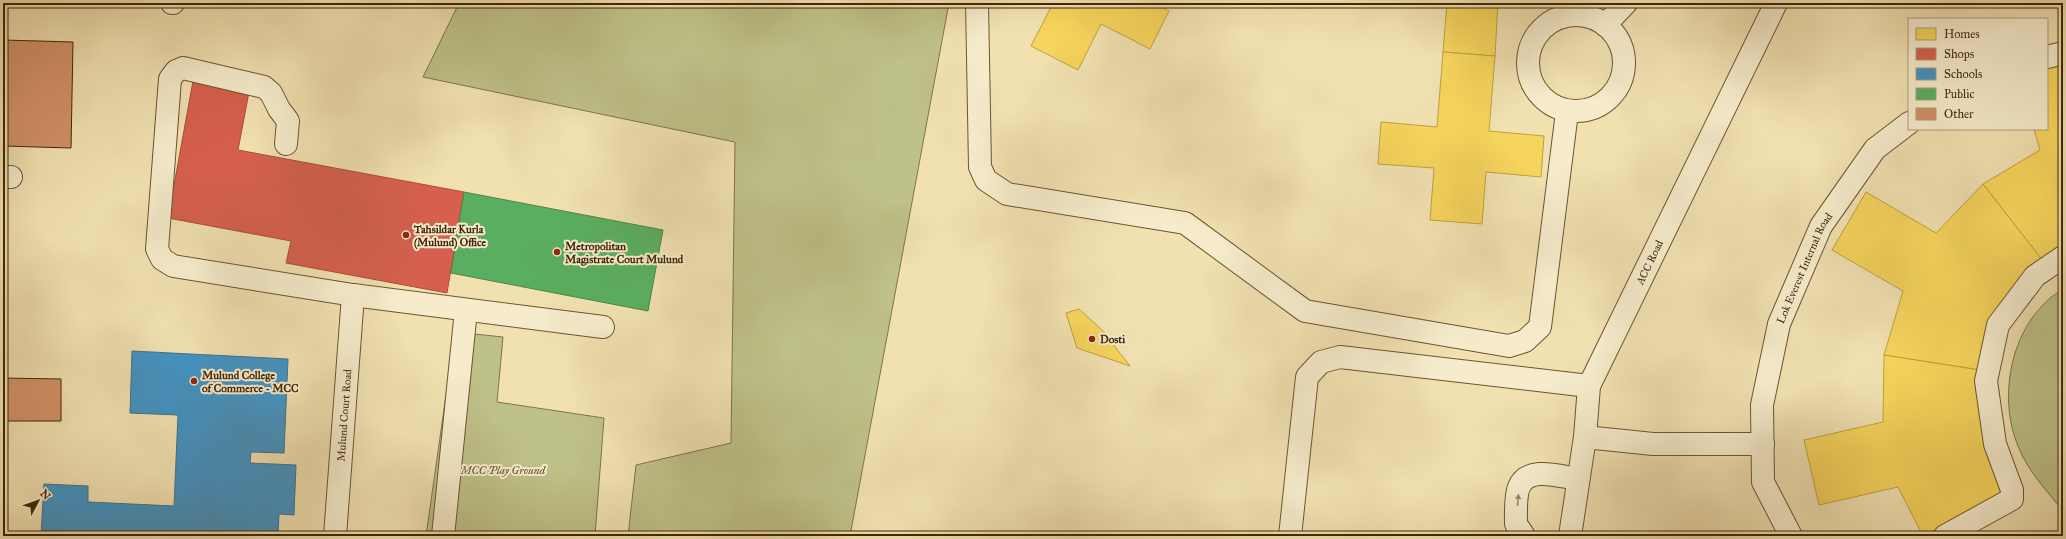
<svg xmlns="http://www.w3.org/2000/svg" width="2066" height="539" viewBox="0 0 2066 539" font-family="'IM FELL Great Primer',serif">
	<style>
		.green { fill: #bec188; stroke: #7f7448 }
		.homes { fill: #f6d55c; stroke: #bfa043 }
		.shops { fill: #d6604d; stroke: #a94f38 }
		.schools { fill: #4393c3; stroke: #42728b }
		.public { fill: #5aae61; stroke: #528546 }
		.building { fill: #d39167; stroke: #402608 }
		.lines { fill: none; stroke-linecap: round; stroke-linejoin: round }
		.minor-casing { stroke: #6c5532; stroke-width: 24 }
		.minor { stroke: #f6eccc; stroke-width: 22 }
		.oneway { fill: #9b896a }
		.poi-dot { fill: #8f2418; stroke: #f6eccc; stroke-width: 1.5 }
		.labels { text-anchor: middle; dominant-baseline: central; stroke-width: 4; stroke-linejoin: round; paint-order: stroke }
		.poi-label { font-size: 11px; font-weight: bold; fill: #402608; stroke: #f6eccc; text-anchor: start }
		.street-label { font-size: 11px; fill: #402608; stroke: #f6eccc }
		.park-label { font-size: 11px; font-style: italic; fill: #604d28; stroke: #f6eccc }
	</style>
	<rect width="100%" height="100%" fill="#f1e1b1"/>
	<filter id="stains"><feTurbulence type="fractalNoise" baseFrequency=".005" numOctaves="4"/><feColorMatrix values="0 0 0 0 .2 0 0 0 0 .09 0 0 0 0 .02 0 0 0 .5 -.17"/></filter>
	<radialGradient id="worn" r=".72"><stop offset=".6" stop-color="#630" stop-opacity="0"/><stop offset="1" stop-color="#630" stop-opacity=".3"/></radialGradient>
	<g class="green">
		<path d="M459,3H949L850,536H628L636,465L731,443L735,142L423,77Z"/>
		<path d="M2063,289V511C2047,491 2027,470 2018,446C1999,401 2009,338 2044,304C2049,298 2057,293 2063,289Z"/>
		<path d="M455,332L503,337L497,402L604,418L595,536H426Z"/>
	</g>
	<g class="homes">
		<path d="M1053,3H1153L1169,11L1150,49L1101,24L1078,70L1031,46Z"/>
		<path d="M1447,3H1498L1495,56L1443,52Z"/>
		<path d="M1443,52L1495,56L1489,131L1544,136L1541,177L1486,172L1482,224L1430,220L1434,168L1378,164L1381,122L1437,127Z"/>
		<path d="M2063,58V248L2043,261L1983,184L2040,150L2034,129H2047V63Z"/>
		<path d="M1983,184L2043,261L1980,370L1884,355L1903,291L1832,250L1866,192L1936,233Z"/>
		<path d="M1079,309L1102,330L1130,366L1077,348L1066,313Z"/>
		<path d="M1884,355L1980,370L1979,413L1989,455L2009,493L1923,536L1898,487L1819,505L1804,440L1883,422Z"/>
	</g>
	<path class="shops" d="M193,81L249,92L238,150L464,192L447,293L286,263L291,241L168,218Z"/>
	<path class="schools" d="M132,351L288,359L284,453L251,452L250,463L296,465L294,515L279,514L278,536H41L44,484L88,486V502L174,506L178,415L130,413Z"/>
	<path class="public" d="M464,192L663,230L648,311L451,273Z"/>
	<g class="building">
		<path d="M3,40L73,42L71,148L3,146Z"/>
		<path d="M3,378L61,379V421H3Z"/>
	</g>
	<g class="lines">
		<defs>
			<g id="minor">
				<path d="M172,3H173"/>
				<path d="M977,3L980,167L986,180L1007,194L1185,223L1305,311L1509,346L1525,341L1540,327L1567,112"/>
				<circle cx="1576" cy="63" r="48"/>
				<path d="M1605,25L1626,3"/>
				<path d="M2047,57L2063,53"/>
				<path d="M286,144L288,121L279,109L271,93L264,87L183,68L176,71L170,79L157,249L162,259L173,266L353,295L603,327"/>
				<path d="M3,177H11"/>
				<path d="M1585,437L1653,444H1763"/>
				<path id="s1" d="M335,536L353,295"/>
				<path d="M443,536L466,310"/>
				<path d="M1290,536L1307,377L1321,362L1340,357L1589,386"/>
				<path d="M1524,536L1516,524C1516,515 1515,496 1519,487C1528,465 1561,477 1578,479"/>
				<path id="s2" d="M1570,536L1585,437L1589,386L1776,3"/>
				<path id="s3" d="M1791,536L1763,482L1762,405L1779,324L1821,226L1875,149L1909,123"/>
				<path d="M1945,536L2012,499V490L1995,444L1986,381L1998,325L2035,276L2063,257"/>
			</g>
		</defs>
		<use href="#minor" class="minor-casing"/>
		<use href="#minor" class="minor"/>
	</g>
	<defs><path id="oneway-solid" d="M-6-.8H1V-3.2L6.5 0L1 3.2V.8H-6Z"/></defs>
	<use class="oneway" href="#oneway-solid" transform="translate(1518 500) rotate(-85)"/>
	<g class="poi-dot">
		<circle cx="406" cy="235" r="4"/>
		<circle cx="557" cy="252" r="4"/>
		<circle cx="1092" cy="339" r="4"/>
		<circle cx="194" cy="381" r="4"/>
	</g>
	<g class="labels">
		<g class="poi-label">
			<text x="414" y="229">Tahsildar Kurla<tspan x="414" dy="13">(Mulund) Office</tspan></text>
			<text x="565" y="246">Metropolitan<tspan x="565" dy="13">Magistrate Court Mulund</tspan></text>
			<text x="1100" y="339">Dosti</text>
			<text x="202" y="375">Mulund College<tspan x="202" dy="13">of Commerce - MCC</tspan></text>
		</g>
		<g class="street-label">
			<text stroke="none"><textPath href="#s2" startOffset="289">ACC Road</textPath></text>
			<text stroke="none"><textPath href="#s3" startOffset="282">Lok Everest Internal Road</textPath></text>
			<text stroke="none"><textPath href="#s1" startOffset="121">Mulund Court Road</textPath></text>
		</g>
		<g class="park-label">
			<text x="503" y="470">MCC Play Ground</text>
		</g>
	</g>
	<rect width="2066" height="539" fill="none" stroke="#f1e1b1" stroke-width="16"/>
	<rect x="4" y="4" width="2058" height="531" fill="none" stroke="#402608" stroke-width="2"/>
	<rect x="8" y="8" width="2050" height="523" fill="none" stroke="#402608"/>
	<rect x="1908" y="18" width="140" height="112" fill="#f6eccc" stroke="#ad9d7e"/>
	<rect x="1916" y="28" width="20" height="12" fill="#f6d55c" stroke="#ad9d7e"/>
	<text x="1944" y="38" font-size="12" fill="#402608">Homes</text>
	<rect x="1916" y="48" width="20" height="12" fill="#d6604d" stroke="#ad9d7e"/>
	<text x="1944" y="58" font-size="12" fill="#402608">Shops</text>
	<rect x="1916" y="68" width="20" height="12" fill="#4393c3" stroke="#ad9d7e"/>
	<text x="1944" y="78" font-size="12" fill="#402608">Schools</text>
	<rect x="1916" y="88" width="20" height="12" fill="#5aae61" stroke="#ad9d7e"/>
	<text x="1944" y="98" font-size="12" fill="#402608">Public</text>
	<rect x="1916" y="108" width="20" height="12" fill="#d39167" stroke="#ad9d7e"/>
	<text x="1944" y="118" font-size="12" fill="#402608">Other</text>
	<g transform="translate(38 501) rotate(49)" stroke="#f6eccc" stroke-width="3" paint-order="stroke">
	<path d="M0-3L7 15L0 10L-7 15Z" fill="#402608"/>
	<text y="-6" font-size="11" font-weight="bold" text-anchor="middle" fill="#402608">N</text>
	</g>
	<rect width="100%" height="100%" filter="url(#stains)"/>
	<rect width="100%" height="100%" fill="url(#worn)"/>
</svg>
